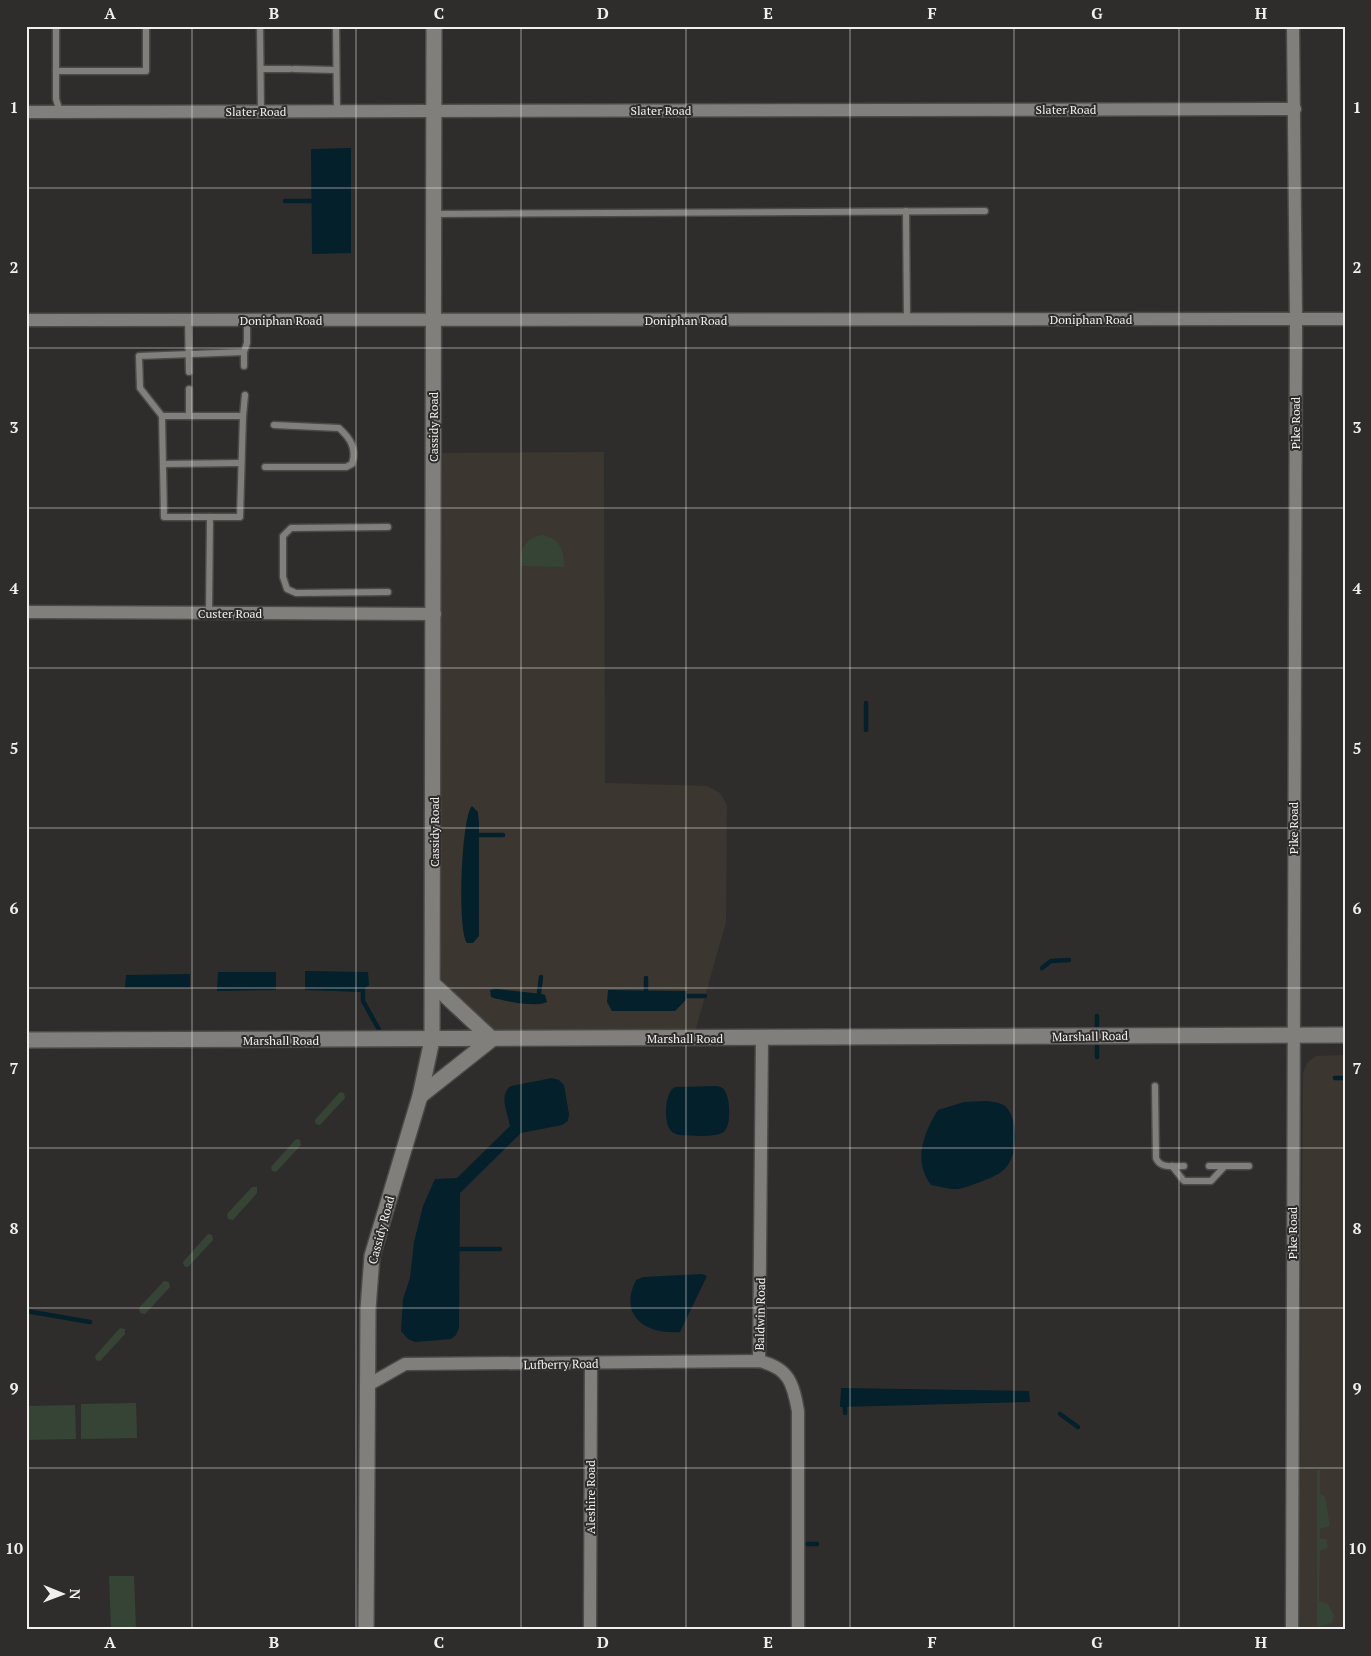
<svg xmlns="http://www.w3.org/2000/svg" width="1371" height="1656" viewBox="0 0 1371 1656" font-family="'PT Serif',serif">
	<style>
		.built { fill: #3b362f }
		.green { fill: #364436 }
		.water { fill: #03202b }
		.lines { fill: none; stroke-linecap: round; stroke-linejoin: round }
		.stream { stroke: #03202b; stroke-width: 4.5 }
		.service-casing { stroke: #4b4a48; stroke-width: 9 }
		.minor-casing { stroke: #4b4a48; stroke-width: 15 }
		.tertiary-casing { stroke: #4b4a48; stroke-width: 18 }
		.service { stroke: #817f7c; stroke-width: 6 }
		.minor { stroke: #817f7c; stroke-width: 12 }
		.tertiary { stroke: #817f7c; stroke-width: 15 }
		.grid { fill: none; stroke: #f1f0ef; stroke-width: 1; stroke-opacity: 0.55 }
		.labels { text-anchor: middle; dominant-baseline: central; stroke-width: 4; stroke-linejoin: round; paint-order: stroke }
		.street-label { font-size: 12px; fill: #f1f0ef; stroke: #2f2d2b }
		.neatline { fill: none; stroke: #f1f0ef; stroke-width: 2 }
		.grid-label { font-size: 16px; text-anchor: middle; font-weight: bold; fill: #f1f0ef }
	</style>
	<rect width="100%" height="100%" fill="#2f2d2b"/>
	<g class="built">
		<path d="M604,452L605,783L707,786L720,793L727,805L726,922L693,1039H492L433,984V453Z"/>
		<path d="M1345,1055V1630H1299L1303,1073L1307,1063L1316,1056Z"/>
	</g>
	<g class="green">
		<path d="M542,535C560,538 564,550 564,567L521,566C519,550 525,538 542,535Z"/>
		<path d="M340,1092L344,1093L345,1098L320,1125L316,1124L315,1120Z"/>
		<path d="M296,1139L300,1140L301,1145L276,1172L272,1171L271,1167Z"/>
		<path d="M252,1187H257V1193L233,1220L228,1219L227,1214Z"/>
		<path d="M208,1234L212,1235L213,1240L188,1267L184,1266L183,1262Z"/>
		<path d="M164,1281L169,1282L170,1287L145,1314L140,1313L139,1308Z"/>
		<path d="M120,1328L125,1329V1334L100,1361L96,1360L95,1356Z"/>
		<path d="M136,1403L137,1438L81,1439V1404Z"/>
		<path d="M75,1405L76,1439L26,1440V1406Z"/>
		<path d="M1317,1470H1320V1494L1325,1496L1330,1526L1320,1529V1539H1326L1328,1548L1320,1551L1319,1601L1328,1604L1334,1616L1332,1623L1319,1627V1630H1317Z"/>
		<path d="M109,1576H134L136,1630H111Z"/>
	</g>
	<g class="water">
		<path d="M351,148V253L312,254L311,149Z"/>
		<path d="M472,806L478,812L479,823V936L473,943H467C457,932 461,817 472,806Z"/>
		<path d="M305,971L368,972L369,985L360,992L305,990Z"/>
		<path d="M218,972H276V990L217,991Z"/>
		<path d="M190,974V988H125L126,975Z"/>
		<path d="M496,989L542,994L545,995L547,1002C536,1008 503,1001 491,997L490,990Z"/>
		<path d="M608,990L687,991L686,1000L675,1011H612L607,1002Z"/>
		<path d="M552,1078L559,1080L564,1085L569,1114L568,1121L562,1125L521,1133L460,1193L459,1328L456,1335L451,1339L415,1342L408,1339L401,1331L403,1299L410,1278L414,1242L423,1206L435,1179L457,1178L510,1126C508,1113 498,1095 511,1086Z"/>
		<path d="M717,1086C721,1087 724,1088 726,1093C730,1101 732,1129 722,1133C711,1138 691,1135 679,1135C675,1134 671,1132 669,1128C664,1118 665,1092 675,1087Z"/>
		<path d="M986,1101C993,1102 1002,1102 1007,1108C1019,1123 1019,1160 1001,1172C995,1177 966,1188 958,1189C950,1190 939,1186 931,1185C913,1161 923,1134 938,1110L964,1102Z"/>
		<path d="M702,1274L707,1276L680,1332C645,1335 618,1315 636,1280L643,1277Z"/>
		<path d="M841,1388L1029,1391L1030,1402L840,1407Z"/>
	</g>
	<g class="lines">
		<g class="stream">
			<path d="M285,201H311"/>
			<path d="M866,703V730"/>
			<path d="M479,835H503"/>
			<path d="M1042,968L1051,961L1069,960"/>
			<path d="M363,989V1001L382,1035"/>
			<path d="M646,990V978"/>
			<path d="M539,993L541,977"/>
			<path d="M687,996H705"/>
			<path d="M1097,1016V1057"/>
			<path d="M1335,1078H1345"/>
			<path d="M459,1249H500"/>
			<path d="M26,1311L90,1322"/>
			<path d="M845,1413V1407"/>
			<path d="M1060,1414L1078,1427"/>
			<path d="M799,1544H817"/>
		</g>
		<defs>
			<g id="service">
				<path d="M56,26V71"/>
				<path d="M260,26L261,111"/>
				<path d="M336,26L337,111"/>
				<path d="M261,69H290"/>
				<path d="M294,69L336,70"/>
				<path d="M60,112L56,99V71H146V26"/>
				<path d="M906,211L907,319"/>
				<path d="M434,214L985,211"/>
				<path d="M188,320L189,372"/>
				<path d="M244,352V366"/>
				<path d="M189,389V416"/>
				<path d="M162,416L164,517H210"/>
				<path d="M243,416L245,395"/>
				<path d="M163,464L241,463"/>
				<path d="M265,467H346L352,464C357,448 350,438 339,428L274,425"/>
				<path d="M388,527L291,528L283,536V577L287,589L296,593L388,592"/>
				<path d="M209,613L210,517H240L243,416H162L140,388L139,356L244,352L247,343V320"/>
				<path d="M1155,1086L1156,1158C1160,1169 1174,1166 1184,1166"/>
				<path d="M1172,1166L1184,1181H1211L1224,1167"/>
				<path d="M1209,1166H1249"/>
			</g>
			<g id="minor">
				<path d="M26,112L1295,109"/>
				<path d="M26,320L1345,319"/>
				<path d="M26,612L435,614"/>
				<path d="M759,1361L762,1038"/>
				<path d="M368,1385L405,1364L759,1361C789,1368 793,1383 798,1411V1630"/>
				<path d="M590,1630L591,1364"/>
				<path d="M1292,1630L1296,319L1293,26"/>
			</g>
			<g id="tertiary">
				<path d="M433,984L492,1039"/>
				<path d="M26,1040L1345,1035"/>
				<path d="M420,1096L492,1039"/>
				<path d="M366,1630L368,1309L372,1256L420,1096L432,1040L434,26"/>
			</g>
		</defs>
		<use href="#service" class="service-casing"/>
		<use href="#minor" class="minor-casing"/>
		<use href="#tertiary" class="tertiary-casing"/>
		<use href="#service" class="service"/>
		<use href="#minor" class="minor"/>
		<use href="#tertiary" class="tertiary"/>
	</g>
	<path class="grid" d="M192,26V1630M356,26V1630M521,26V1630M686,26V1630M850,26V1630M1014,26V1630M1179,26V1630M26,188H1345M26,348H1345M26,508H1345M26,668H1345M26,828H1345M26,988H1345M26,1148H1345M26,1308H1345M26,1468H1345"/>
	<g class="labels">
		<g class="street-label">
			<text x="1066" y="109">Slater Road</text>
			<text x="661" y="110">Slater Road</text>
			<text x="256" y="111">Slater Road</text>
			<text x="1091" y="319">Doniphan Road</text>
			<text x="281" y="320">Doniphan Road</text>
			<text x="686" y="320">Doniphan Road</text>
			<text transform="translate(1295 423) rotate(-90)">Pike Road</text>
			<text transform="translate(433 427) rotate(-90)">Cassidy Road</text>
			<text x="230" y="613">Custer Road</text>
			<text transform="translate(1293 828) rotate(-90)">Pike Road</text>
			<text transform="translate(434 832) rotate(-90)">Cassidy Road</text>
			<text transform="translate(1090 1036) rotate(-1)">Marshall Road</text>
			<text x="685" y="1038">Marshall Road</text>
			<text x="281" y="1040">Marshall Road</text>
			<text transform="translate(381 1230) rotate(-75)">Cassidy Road</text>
			<text transform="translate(1292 1233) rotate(-90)">Pike Road</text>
			<text transform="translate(760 1314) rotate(-89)">Baldwin Road</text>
			<text transform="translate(561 1364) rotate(-1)">Lufberry Road</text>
			<text transform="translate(590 1497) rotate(-90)">Aleshire Road</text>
		</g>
	</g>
	<rect width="1371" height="1656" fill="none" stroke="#2f2d2b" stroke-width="55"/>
	<g transform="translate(62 1594) rotate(91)" stroke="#2f2d2b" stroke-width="4" paint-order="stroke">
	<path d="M0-4L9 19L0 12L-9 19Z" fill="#f1f0ef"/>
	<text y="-8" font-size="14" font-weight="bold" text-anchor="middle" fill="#f1f0ef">N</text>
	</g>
	<rect x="28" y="28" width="1316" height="1600" class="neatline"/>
	<g class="grid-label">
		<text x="110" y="19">A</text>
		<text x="274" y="19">B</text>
		<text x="439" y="19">C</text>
		<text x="603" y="19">D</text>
		<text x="768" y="19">E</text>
		<text x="932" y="19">F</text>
		<text x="1097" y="19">G</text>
		<text x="1261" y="19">H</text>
		<text x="14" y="113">1</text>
		<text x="1357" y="113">1</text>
		<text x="14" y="273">2</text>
		<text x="1357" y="273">2</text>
		<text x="14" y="433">3</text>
		<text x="1357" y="433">3</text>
		<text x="14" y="594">4</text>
		<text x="1357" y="594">4</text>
		<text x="14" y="754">5</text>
		<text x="1357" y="754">5</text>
		<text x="14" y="914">6</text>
		<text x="1357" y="914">6</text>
		<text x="14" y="1074">7</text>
		<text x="1357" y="1074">7</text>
		<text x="14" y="1234">8</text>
		<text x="1357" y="1234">8</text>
		<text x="14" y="1394">9</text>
		<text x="1357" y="1394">9</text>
		<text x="14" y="1554">10</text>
		<text x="1357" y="1554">10</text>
		<text x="110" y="1648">A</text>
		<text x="274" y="1648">B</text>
		<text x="439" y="1648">C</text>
		<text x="603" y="1648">D</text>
		<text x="768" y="1648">E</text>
		<text x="932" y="1648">F</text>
		<text x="1097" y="1648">G</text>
		<text x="1261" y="1648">H</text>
	</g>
</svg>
